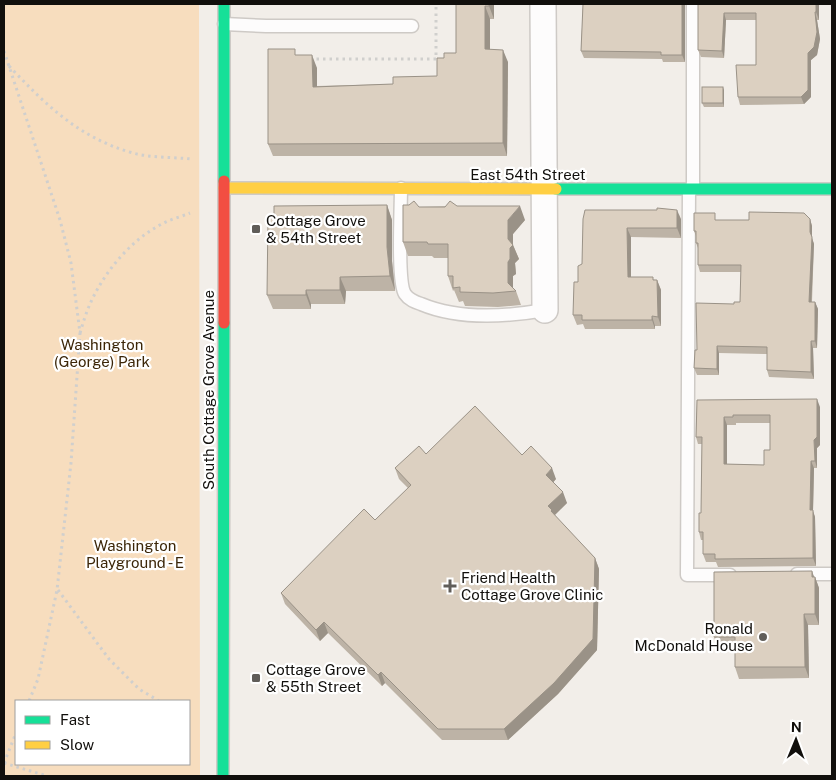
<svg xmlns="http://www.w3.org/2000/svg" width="836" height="780" viewBox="0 0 836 780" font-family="'Public Sans',sans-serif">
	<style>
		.green { fill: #f7ddbe; fill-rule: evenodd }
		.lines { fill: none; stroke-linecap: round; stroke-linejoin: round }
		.lane-casing { stroke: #cecac6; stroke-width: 15 }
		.street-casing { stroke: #cecac6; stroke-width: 28 }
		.fast-casing { stroke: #cecac6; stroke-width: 14 }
		.slow-casing { stroke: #cecac6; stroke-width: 14 }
		.jam-casing { stroke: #cecac6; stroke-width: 14 }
		.path { stroke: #d0cfcd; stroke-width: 3; stroke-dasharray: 2.5 4; stroke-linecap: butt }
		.lane { stroke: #fdfcfc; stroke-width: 12 }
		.street { stroke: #fdfcfc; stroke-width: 25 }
		.fast { stroke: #16e098; stroke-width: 11 }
		.slow { stroke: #ffcf43; stroke-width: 11 }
		.jam { stroke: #f24e42; stroke-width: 11 }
		.wall { fill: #bdb3a6; fill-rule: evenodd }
		.shaded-wall { fill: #9a9287 }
		.building { fill: #dcd0c1; stroke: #9a9287; fill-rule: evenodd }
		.poi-dot { fill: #605d59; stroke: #fff; stroke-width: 2 }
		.labels { text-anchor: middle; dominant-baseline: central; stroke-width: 4.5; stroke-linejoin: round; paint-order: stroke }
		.street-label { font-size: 15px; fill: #110f0c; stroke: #fff }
		.poi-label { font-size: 15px; fill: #110f0c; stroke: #fff; text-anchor: start }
		.park-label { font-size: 15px; fill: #3c2608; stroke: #fff }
	</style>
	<rect width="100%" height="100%" fill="#f2eee9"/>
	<path class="green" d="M4,4H199L200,776H4ZM16,701H189V764H16Z"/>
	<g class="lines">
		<defs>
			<g id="lane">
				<path d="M224,24L266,26H412"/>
				<path d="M401,188C401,208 397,282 405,294C409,300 415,302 421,304C459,320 505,317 545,310"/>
				<path d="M689,189L687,575H730"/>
				<path d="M693,189V4"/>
				<path d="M797,574H832"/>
			</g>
			<path id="street" d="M543,4L545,310"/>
			<g id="fast">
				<path d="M224,181V4"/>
				<path d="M556,189H832"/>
				<path d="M223,776L224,323"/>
			</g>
			<path id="slow" d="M224,188L556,189"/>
			<path id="jam" d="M224,323V181"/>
		</defs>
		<use href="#lane" class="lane-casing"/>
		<use href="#street" class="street-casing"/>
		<use href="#fast" class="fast-casing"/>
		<use href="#slow" class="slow-casing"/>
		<use href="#jam" class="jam-casing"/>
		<g class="path">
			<path d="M4,51L60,220L71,263L80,333L71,463L57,590L38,679L29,701"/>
			<path d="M310,59H436V4"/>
			<path d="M9,66C46,105 79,138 133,153C151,158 172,157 191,159"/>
			<path d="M80,333C83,323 86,313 90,304C105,270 134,236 168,221C175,218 183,216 190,213"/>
			<path d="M58,590L109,659L139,689L159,701"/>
			<path d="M4,763L47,776"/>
			<path d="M4,763L16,733"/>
		</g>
		<use href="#lane" class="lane"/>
		<use href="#street" class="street"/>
		<use href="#fast" class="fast"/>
		<use href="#slow" class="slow"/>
		<use href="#jam" class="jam"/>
	</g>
	<g class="wall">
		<path d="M456,4H494V19H490V50L508,62L507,156H273L268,144L297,55L317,68V86L393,84L437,76L444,58L456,53Z"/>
		<path d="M583,4H685V62H663L662,59L584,58L581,51Z"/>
		<path d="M698,4H819V20H817L820,39L817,55L811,60V97L804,104L740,105L738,97L756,65V20H726L724,58L701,57L698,50Z"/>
		<path d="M724,90V107H704L702,103Z"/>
		<path d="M387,205L392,220V261L395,291H346L345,304H311V309H273L267,295Z"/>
		<path d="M457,206L525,220L513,234V245L519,259L515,263L516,274L513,276V289L516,291L521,305L498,307L465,306L463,301L459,302L454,290L453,291L448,276V258H434L432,256H408L403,242L419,207Z"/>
		<path d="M585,210L681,219V238L631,237V277L657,280L661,290V326H655V329H585L583,324L577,325L573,315L578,282L582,264Z"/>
		<path d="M810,219L812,226V238L814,244L812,302H815L818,309L817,348H813L814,379L769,377L767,370V354L719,353V375H697L694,368L697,350L734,304L740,302L741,272H700L698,265V248L696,243V236L694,231L717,220H749Z"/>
		<path d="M697,400L820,407V445L817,448V468H814L813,511L815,517L816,566L718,567L716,562H706L703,554V540H701L699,532L701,513L702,444H698L696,437ZM736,423H770V450L764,465L727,464V425H736Z"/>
		<path d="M426,454L522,455L556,479L553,482L567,503L554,515L595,558L599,569L597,650L558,694L508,740H442L385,683L382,686L328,633L320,641L285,604L281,593L375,520L408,488L399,479L395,468Z"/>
		<path d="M812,571L814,577H815L819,588V625H808L809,678L739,679L735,667V648H718L714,637Z"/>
	</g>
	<g class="shaded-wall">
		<path d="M489,4H494V19L489,6Z"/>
		<path d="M682,4H685V62L682,55Z"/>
		<path d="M816,4H819V20L816,12Z"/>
		<path d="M485,6L490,19V62L485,49Z"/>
		<path d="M815,12L817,20L820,39L817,55L811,60V97L804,104L801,97Z"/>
		<path d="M724,13L726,20L724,58L722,51Z"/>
		<path d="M503,50L508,62L507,156L503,143Z"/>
		<path d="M312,55L317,68V99L313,87Z"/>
		<path d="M723,87L724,90V107L723,103Z"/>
		<path d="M387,205L392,220V261L395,291L390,276L387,247Z"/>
		<path d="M520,206L525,220L513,234V245L519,259L515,263L516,274L513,276V291L508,283V262L510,248L508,239V220Z"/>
		<path d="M677,210L681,219V238L677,228Z"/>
		<path d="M810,219L812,226V238L814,244L811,309L809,302Z"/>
		<path d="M627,228L631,237V287L628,277Z"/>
		<path d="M340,277L346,291L345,304L340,290Z"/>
		<path d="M657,280L661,290V326L658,317Z"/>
		<path d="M306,290L311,304V309L306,295Z"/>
		<path d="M815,302L818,309L817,348L815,341Z"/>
		<path d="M652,316L655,326V329L652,320Z"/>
		<path d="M811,341L813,348L814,379L811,372Z"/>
		<path d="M717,346L719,353V375L717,369Z"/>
		<path d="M817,399L820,407V445L817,448V468L815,461L814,440Z"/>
		<path d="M724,417L727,425V471L724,464Z"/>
		<path d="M811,461L814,468L813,511L815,517L816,566L813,558L810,510Z"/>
		<path d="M552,468L556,479L550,486L546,475Z"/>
		<path d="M563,492L567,503L554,516L556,521L548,506Z"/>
		<path d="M595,558L599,569L597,650L558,694L508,740L504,729Z"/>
		<path d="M812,571L815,580V577L819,588V625L815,614Z"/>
		<path d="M804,614L808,625L809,678L805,667Z"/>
		<path d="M324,622L328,633L320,641L316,630Z"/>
		<path d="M381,672L385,683L382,686L378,675Z"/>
	</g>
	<g class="building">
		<path d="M456,4H489V6H485V49L503,50V143L268,144V49H295V55H312L313,87L393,84V77L437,76V58H444V53H456Z"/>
		<path d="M583,4H682V55H661V52L581,51Z"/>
		<path d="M698,4H816V12H815L817,32L814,47L808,53V90L801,97H738L736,65H756V13H724L722,51L698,50Z"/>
		<rect x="702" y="87" width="21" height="16"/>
		<path d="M414,201L419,207H445L450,201L457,206H520L508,220V239L513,245L510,248V259L508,262V283L516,291L493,293L460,292V287L453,288V276H448V244H428L427,242H403V205H409Z"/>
		<path d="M387,205V247L390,276L340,277V290H306V295H267L268,217L274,216V206Z"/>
		<path d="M657,208L677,210V228H627L628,277H653V280H657L658,317L652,316V320H582V315H573L574,282H578V266L582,264L583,219L585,210H657Z"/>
		<path d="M749,212L804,213L810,219V232L812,237L809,302H815V341H811V372L767,370V347L717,346V369L694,368L695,350H697L696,303L734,304V302H740L741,265H698V243H696V231H694V213H715V220H749Z"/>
		<path d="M817,399V437L814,440L815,461H811L810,510H813V558L715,559V554H703V532H699V513H701L702,437H696L697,400ZM733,415H770V450H764V465L724,464V417H733Z"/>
		<path d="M475,406L522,455L531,446L552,468L546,475L563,492L548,506L552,510L551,511L595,558L593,639L554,683L504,729H438L381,672L378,675L324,622L316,630L281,593L364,509L375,520L411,485L395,468L419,446L426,454Z"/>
		<path d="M812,571V577H815V614H804L805,667H735V637H714V572Z"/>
	</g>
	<g class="poi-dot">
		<rect x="251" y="224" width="10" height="10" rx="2.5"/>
		<path d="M447.5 578.5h5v5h5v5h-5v5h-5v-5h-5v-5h5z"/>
		<circle cx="763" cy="637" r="5"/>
		<rect x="251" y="673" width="10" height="10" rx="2.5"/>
	</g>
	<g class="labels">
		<g class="street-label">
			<text x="528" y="174">East 54th Street</text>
			<text transform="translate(208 390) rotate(-90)">South Cottage Grove Avenue</text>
		</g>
		<g class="poi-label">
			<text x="266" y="220">Cottage Grove<tspan x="266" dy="17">&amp; 54th Street</tspan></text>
			<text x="461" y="577">Friend Health<tspan x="461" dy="17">Cottage Grove Clinic</tspan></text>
			<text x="753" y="628" text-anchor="end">Ronald<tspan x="753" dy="17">McDonald House</tspan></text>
			<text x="266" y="669">Cottage Grove<tspan x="266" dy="17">&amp; 55th Street</tspan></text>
		</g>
		<g class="park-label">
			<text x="102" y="344">Washington<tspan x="102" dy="17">(George) Park</tspan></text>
			<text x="135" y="545">Washington<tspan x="135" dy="17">Playground - E</tspan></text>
		</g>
	</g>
	<rect width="836" height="780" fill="none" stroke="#110f0c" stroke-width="10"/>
	<rect x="15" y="700" width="175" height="65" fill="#ffffff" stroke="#a09f9e"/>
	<rect x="25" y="716" width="25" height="8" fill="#16e098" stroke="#a09f9e"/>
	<text x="60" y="725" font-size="15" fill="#110f0c">Fast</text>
	<rect x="25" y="741" width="25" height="8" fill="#ffcf43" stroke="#a09f9e"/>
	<text x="60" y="750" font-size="15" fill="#110f0c">Slow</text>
	<g transform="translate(796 740) rotate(1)" stroke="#ffffff" stroke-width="4" paint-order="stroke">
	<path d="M0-4L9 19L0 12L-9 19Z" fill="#110f0c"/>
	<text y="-8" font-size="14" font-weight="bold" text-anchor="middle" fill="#110f0c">N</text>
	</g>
</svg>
